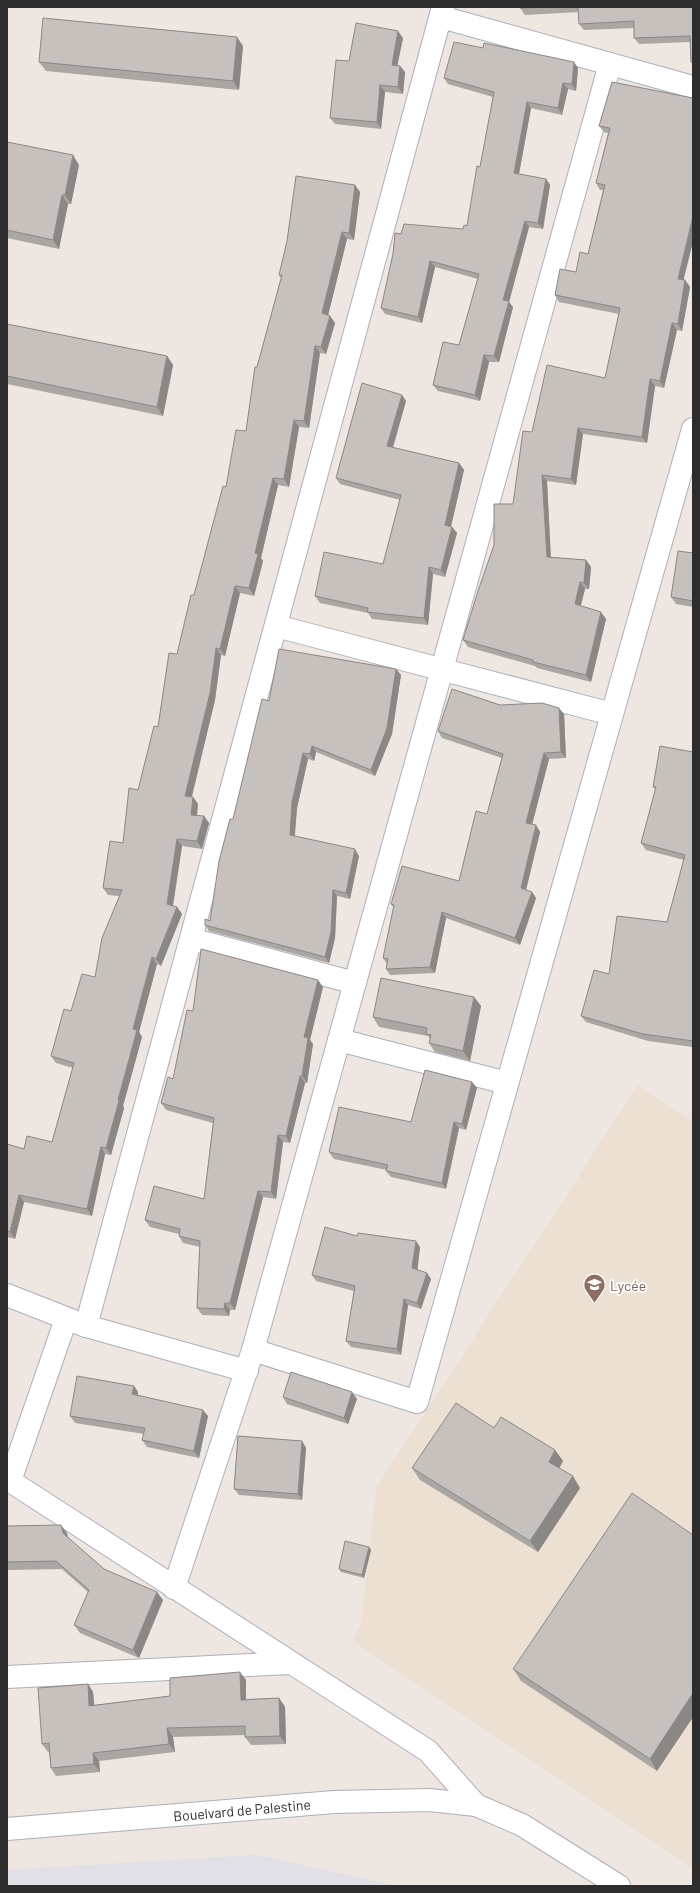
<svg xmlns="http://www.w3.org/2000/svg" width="700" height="1893" viewBox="0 0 700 1893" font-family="Barlow,sans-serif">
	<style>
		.industrial { fill: #e1e0e6 }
		.education { fill: #ece0d2 }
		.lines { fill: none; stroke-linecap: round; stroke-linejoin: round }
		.street-casing { stroke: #adb0b8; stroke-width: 24 }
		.secondary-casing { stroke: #adb0b8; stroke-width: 24 }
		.street { stroke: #fff; stroke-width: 22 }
		.secondary { stroke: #fff; stroke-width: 22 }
		.wall { fill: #aaa6a2 }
		.shaded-wall { fill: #8b8784 }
		.building { fill: #c6c1bc; stroke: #8b8784 }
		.labels { text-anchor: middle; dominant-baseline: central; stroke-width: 3.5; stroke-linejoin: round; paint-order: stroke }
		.education-label { font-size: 14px; fill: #785e54; stroke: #fff; text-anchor: start }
		.street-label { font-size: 14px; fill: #2d2d2d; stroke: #fff }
	</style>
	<rect width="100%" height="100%" fill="#ede6e1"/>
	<path class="industrial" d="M257,1855L397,1886H7V1870Z"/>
	<path class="education" d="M638,1085L693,1121V1868L353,1641L361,1622L376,1488Z"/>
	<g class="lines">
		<defs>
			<g id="street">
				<path d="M441,17L693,87"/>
				<path d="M276,626L612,714"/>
				<path d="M191,939L355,983"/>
				<path d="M339,1040L507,1083"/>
				<path d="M7,1295L86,1326L247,1371"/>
				<path d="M86,1326L443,7"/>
				<path d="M253,1350L417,1402L693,429"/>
				<path d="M7,1479L428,1751L476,1805"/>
				<path d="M10,1481L66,1319"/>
				<path d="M174,1588L253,1350L610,64"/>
				<path d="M7,1677L291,1663"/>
			</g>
			<path id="secondary" d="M7,1829L334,1802L429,1800L476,1805L522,1825L619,1886"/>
		</defs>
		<use href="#street" class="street-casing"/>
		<use href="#secondary" class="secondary-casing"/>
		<use href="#street" class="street"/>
		<use href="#secondary" class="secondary"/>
	</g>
	<g class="wall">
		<path d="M520,7H693V65L691,62L690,42L639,44L634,38V28L584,30L579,24V12L525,15L520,8Z"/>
		<path d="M403,38L397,66H400L405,72L403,94L385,92L381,129L335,124L330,118L349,61Z"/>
		<path d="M243,46L239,90L46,71L39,62Z"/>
		<path d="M578,68L576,91L568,89L562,115L531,108L519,174L546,179L550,185L543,229L529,227L509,302L513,307L499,362H489L480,401L438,391L433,385L459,345L478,279L435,267L422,323L385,314L381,308L401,234L463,229L467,226L480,167L493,97L448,84L444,78Z"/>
		<path d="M612,82L684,280H685L690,287L682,331L677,330L664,388L655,386L647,443L583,434L576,485L547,481L551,557L586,560L591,567L589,589H585L581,606L606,619L591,682L537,668L535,666L468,647L463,640L513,504L532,432L605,378L619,314L559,302L555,295L576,272L588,254L603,190H600L596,183L608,133L604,132L599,126Z"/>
		<path d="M7,142L79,165L71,204H68L59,249L7,238Z"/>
		<path d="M355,185L360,192L354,240L347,239L328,315L330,316L335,323L326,354L320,353L309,428L299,427L289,487L278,485L261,558L263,561L254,596L240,593L225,656L221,655L215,700L192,797H193L198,804L197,816H204L209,823L202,849L182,846L173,906L177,907L182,914L161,966L157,964L139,1032L142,1037L123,1106L124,1108L111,1155L105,1154L92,1216L24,1202L15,1239L7,1237V1144L24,1149L52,1142L73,1068L56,1063L51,1056L71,1011L95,977L119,896L108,895L103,888L123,843L158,727L194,595L226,487L246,431L257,367L281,278L279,275Z"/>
		<path d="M7,324L167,356L173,365L163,416L7,384Z"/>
		<path d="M402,395L406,401L393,448L459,463L464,470L451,526L452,527L457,533L445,577L433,574L428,625L372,619L368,613L320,603L315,596L383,564L400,500L340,484L336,478Z"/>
		<path d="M693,553V607L676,604L671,597Z"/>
		<path d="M396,669L401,675L392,734L375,776L316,752L314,761L308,759L297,808L295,836L359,856L350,899L337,896L335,938L329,963L209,931L205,925L210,921L233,819L269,701Z"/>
		<path d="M500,705L564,714L566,758L549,759L532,824L540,832L526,890L532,892L536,898L520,945L446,918L435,973L390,975L386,969L387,964L383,958L394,908L391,904L459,881L487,814L502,758L442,738L438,731Z"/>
		<path d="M693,752V1047L648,1041L586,1022L581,1016L609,974L667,922L684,860L646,850L641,843L656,790L653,787Z"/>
		<path d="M323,987L310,1040L313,1044L307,1083H305L290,1143L283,1142L276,1199L263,1197L235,1310H230L229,1316L202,1315L197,1308L200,1247L183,1243L179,1236V1234L150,1227L145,1220L204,1199L213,1123L166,1110L161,1103L173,1079L193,1011Z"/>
		<path d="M474,997L481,1006L470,1061L435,1052L429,1043L430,1039L428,1036L379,1027L373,1017Z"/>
		<path d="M472,1082L477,1088L466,1130L459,1128L446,1189L391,1177L386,1171L387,1170L334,1159L329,1152L411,1122Z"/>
		<path d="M357,1236L420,1247L417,1270L431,1279L421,1309L408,1305L401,1355L351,1347L346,1341L354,1291L316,1281L312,1275Z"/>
		<path d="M134,1386L138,1392V1395L208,1416L199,1458L147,1447L142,1440L144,1434L75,1423L70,1416Z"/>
		<path d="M283,1397L357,1399L348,1424L287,1404Z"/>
		<path d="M494,1428L555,1450L563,1461L559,1468L580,1488L538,1552L420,1480L412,1468Z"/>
		<path d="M302,1441L306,1448L302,1500L239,1495L234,1489Z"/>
		<path d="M7,1526L67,1533L68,1538L104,1569L163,1600L139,1658L80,1633L74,1625L88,1592L62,1569L7,1570Z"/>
		<path d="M693,1535V1717L657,1771L521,1681L513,1669Z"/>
		<path d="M369,1547L371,1550L364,1578L341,1572L339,1569Z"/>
		<path d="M246,1680V1699L279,1698L285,1707L286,1744L251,1745L245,1737V1735L173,1737L175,1752L99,1761L100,1772L56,1776L51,1768L49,1752H48L42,1744L88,1684L93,1692L94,1705L170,1696Z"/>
	</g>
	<g class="shaded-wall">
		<path d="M398,31L403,38L396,72L392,65Z"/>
		<path d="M237,37L243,46L239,90L233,81Z"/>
		<path d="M574,62L578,68L576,91L572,84Z"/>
		<path d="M400,66L405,72L403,94L398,87Z"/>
		<path d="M563,83L568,89L562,115L558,108Z"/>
		<path d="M380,85L385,92L381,129L377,122Z"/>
		<path d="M527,102L531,108L518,179L514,173Z"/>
		<path d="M73,155L79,165L71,204L65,195Z"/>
		<path d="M546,179L550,185L543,229L538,223Z"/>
		<path d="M355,185L360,192L354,240L349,233Z"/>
		<path d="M62,195L68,204L59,249L53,240Z"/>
		<path d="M693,216V242L682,286L678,279Z"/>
		<path d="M525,221L529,227L509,302L513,307L499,362L494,356L503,300Z"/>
		<path d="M342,232L347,239L327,320L322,313Z"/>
		<path d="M430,261L435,267L422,323L418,317Z"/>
		<path d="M685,280L690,287L682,331L678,324Z"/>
		<path d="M330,316L335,323L326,354L321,347Z"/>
		<path d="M672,323L677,330L664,388L660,381Z"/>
		<path d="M315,346L320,353L309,428L304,421Z"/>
		<path d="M484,355L489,362L480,401L475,395Z"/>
		<path d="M167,356L173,365L163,416L157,407Z"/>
		<path d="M650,379L655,386L647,443L642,437Z"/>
		<path d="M402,395L406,401L391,453L387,446Z"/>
		<path d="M294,420L299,427L289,487L284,479Z"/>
		<path d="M578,428L583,434L576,485L571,479Z"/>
		<path d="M459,463L464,470L450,531L445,525Z"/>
		<path d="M542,475L547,481L551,563L547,557Z"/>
		<path d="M273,478L278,485L261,558L263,561L254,596L249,588L255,553Z"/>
		<path d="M452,527L457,533L445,577L441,570Z"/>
		<path d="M586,560L591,567L589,589L584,583Z"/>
		<path d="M429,567L433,574L428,625L424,618Z"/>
		<path d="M580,582L585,589L579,611L575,604Z"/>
		<path d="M235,586L240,593L225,656L220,649Z"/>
		<path d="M601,612L606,619L591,682L586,675Z"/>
		<path d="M216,648L221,655L215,700L190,803L185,796Z"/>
		<path d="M396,669L401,675L392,734L375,776L371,770Z"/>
		<path d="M559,708L564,714L566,758L561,752Z"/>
		<path d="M312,746L316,752L314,761L310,754Z"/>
		<path d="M303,753L308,759L297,808L294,842L290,835L292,802Z"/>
		<path d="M544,753L549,759L531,829L526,823Z"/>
		<path d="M193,797L198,804L196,822L191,815Z"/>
		<path d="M204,816L209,823L202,849L197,841Z"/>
		<path d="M536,825L540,832L525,894L521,888Z"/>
		<path d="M177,839L182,846L172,911L167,904Z"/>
		<path d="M355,849L359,856L350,899L346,893Z"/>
		<path d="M333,890L337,896L335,938L329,963L325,957Z"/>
		<path d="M532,892L536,898L520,945L515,938Z"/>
		<path d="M177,907L182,914L161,966L156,959Z"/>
		<path d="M442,912L446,918L435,973L430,967Z"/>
		<path d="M152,957L157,964L139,1032L142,1037L123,1106L124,1108L111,1155L106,1148L118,1100L133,1029Z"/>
		<path d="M318,980L323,987L310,1040L313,1044L307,1083L302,1076L304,1037Z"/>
		<path d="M474,997L481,1006L470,1061L463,1051Z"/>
		<path d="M300,1076L305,1083L290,1143L286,1136Z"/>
		<path d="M472,1082L477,1088L466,1130L462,1124Z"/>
		<path d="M454,1122L459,1128L446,1189L442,1183Z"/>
		<path d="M278,1135L283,1142L276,1199L271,1192Z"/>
		<path d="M101,1147L105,1154L92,1216L87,1209Z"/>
		<path d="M258,1191L263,1197L235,1310L230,1303Z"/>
		<path d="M19,1195L24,1202L15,1239L10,1232Z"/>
		<path d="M416,1241L420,1247L417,1274L412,1268Z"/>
		<path d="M427,1273L431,1279L421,1309L417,1303Z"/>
		<path d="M404,1299L408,1305L401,1355L397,1349Z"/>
		<path d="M225,1303L230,1310L229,1316L224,1309Z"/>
		<path d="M134,1386L138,1392L137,1400L132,1394Z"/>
		<path d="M352,1392L357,1399L348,1424L344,1418Z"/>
		<path d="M203,1410L208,1416L199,1458L194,1451Z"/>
		<path d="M302,1441L306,1448L302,1500L298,1494Z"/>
		<path d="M555,1450L563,1461L557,1473L549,1462Z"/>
		<path d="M573,1476L580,1488L538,1552L530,1541Z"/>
		<path d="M61,1525L67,1533L68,1541L63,1533Z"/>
		<path d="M369,1547L371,1550L364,1578L362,1575Z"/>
		<path d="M157,1592L163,1600L139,1658L133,1650Z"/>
		<path d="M240,1672L246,1680V1708L241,1700Z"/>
		<path d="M88,1684L93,1692L95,1714L89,1706Z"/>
		<path d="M693,1693V1717L657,1771L650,1759Z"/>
		<path d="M279,1698L285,1707L286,1744L280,1736Z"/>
		<path d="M167,1728L173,1737L175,1752L169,1744Z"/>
		<path d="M93,1753L99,1761L100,1772L94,1764Z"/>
	</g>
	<g class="building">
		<path d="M520,7H545L520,8Z"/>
		<path d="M578,7H693V62H691L690,36L634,38V21L579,24Z"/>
		<path d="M43,18L237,37L233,81L39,62Z"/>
		<path d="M356,23L398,31L392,65L400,66L398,87L380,85L377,122L330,118L336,60L349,61Z"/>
		<path d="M454,42L483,48L484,43L574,62L572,84L563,83L558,108L527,102L514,173L546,179L538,223L525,221L503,300L509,301L494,356L484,355L475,395L433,385L443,342L459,345L479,274L430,261L418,317L381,308L393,254L395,233L401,234L404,224L463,229L464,225L467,226L477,166L480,167L494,92L444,78Z"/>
		<path d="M612,82L693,98V216L678,279L685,280L678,324L672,323L660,381L650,379L642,437L578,428L571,479L542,475L547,557L586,560L584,583L580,582L575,604L601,612L586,675L533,662V660L463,640L478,591L494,545V504H513L523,431L532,432L547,365L605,378L620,308L555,295L560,269L576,272L580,252L588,254L605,185L596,183L610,128L599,126Z"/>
		<path d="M7,142L73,155L65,195H62L53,240L7,230Z"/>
		<path d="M296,176L355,185L349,233L342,232L322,313L330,316L321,347L315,346L304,421L294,420L284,479L273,478L255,553L258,554L249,588L235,586L220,649L216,648L210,693L185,796L193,797L191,815L204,816L197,841L177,839L167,904L177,907L156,959L152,957L133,1029L137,1030L118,1100L119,1101L106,1148L101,1147L87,1209L19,1195L10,1232L7,1231V1144L24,1149L27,1136L52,1142L74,1063L51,1056L64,1009L71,1011L82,974L95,977L102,938L122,890L103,888L110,841L123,843L129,788L138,790L154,726L158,727L169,653L177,654L191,595H194L223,486L226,487L236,430L246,431L255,367H257L282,275H279L287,241Z"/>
		<path d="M7,324L167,356L157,407L7,376Z"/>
		<path d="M362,383L402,395L387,446L459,463L445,525L452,527L441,570L429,567L424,618L367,612L368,608L315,596L324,552L383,564L401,495L336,478Z"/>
		<path d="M678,551L693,553V601L671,597Z"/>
		<path d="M279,649L396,669L387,728L371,770L312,746L310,754L303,753L292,802L290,835L355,849L346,893L333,890L331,932L325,957L205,925V919L210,921L219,861L230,819H233L262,699L269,701Z"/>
		<path d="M452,689L500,705L542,703L559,708L561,752L544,753L526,823L536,825L521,888L532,892L515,938L442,912L430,967L386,969L388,959L383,958L394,905L391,904L402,866L459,881L476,811L487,814L503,754L438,731Z"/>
		<path d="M660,746L693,752V1041L643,1034L581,1016L594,970L609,974L617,916L667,922L685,855L641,843L656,787H653Z"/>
		<path d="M201,949L318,980L304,1037L308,1038L302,1076H300L286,1136L278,1135L271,1192L258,1191L230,1303H225L224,1309L197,1308L200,1241L179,1236L180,1229L145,1220L154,1186L204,1199L214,1118L161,1103L168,1077L173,1079L187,1010L193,1011Z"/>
		<path d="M381,978L474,997L463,1051L429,1043L431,1035L426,1034L427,1028L373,1017Z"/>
		<path d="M425,1070L472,1082L462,1124L454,1122L442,1183L386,1171L388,1165L329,1152L339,1107L411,1122Z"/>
		<path d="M325,1227L357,1236L358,1233L416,1241L412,1268L427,1273L417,1303L404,1299L397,1349L346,1341L355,1286L312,1275Z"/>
		<path d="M291,1372L352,1392L344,1418L283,1397Z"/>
		<path d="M77,1376L134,1386L132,1394L203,1410L194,1451L142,1440L145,1428L70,1416Z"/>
		<path d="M456,1403L494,1428L501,1417L555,1450L549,1462L573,1476L530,1541L412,1468Z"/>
		<path d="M238,1436L302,1441L298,1494L234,1489Z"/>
		<path d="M632,1493L693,1535V1693L650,1759L513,1669Z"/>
		<path d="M61,1525L63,1533L104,1569L157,1592L133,1650L74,1625L89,1590L56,1561L7,1562V1526Z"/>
		<path d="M345,1541L369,1547L362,1575L339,1569Z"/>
		<path d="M240,1672L241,1700L279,1698L280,1736L245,1737V1726L167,1728L169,1744L93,1753L94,1764L51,1768L49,1743L42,1744L38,1688L88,1684L89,1706L170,1696V1678Z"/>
	</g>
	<defs>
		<symbol id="school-pin" viewBox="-11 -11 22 30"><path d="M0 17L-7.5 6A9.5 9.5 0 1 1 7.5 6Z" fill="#8d6e63" stroke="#fff"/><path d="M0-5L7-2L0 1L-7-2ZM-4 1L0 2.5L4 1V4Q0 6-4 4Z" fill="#fff"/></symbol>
	</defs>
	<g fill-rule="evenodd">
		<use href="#school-pin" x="582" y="1272" width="25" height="34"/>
	</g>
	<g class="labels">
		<g class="education-label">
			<text x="610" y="1285">Lycée</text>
		</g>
		<g class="street-label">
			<text transform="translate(242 1810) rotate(-5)">Bouelvard de Palestine</text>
		</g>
	</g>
	<rect width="700" height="1893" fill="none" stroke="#2d2d2d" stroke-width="16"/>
</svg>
